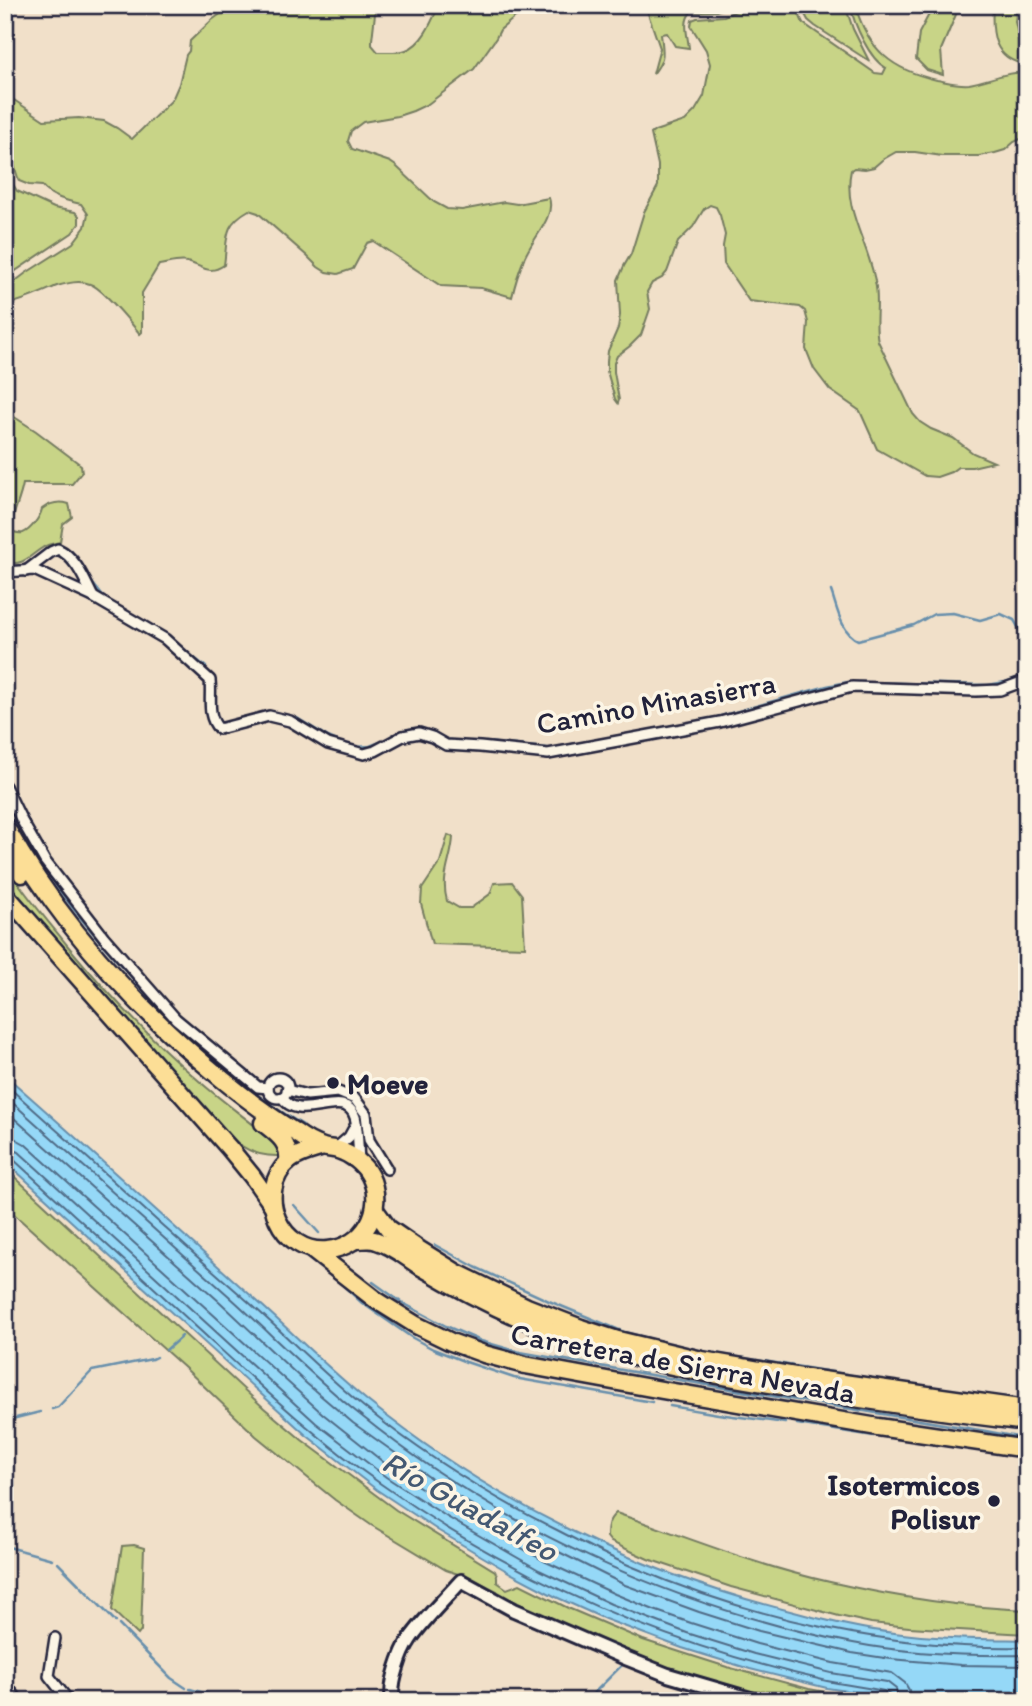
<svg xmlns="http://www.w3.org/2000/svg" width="1032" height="1706" viewBox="0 0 1032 1706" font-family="Itim,sans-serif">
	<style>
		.green { fill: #c8d487; stroke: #757b61; stroke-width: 2 }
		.water { fill: #95d8f7; stroke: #678fac; stroke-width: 2 }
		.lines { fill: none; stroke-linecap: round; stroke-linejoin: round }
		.shore { stroke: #506b86; stroke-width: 2 }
		.stream { stroke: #678fac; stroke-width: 2.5 }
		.street-casing { stroke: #22223b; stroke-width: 14 }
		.secondary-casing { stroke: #22223b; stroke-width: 18 }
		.highway-casing { stroke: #22223b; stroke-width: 21 }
		.street { stroke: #fcf5e5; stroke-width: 9 }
		.secondary { stroke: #fcf5e5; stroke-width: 12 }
		.highway { stroke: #fcde96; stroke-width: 16 }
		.poi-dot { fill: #22223b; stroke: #fcf5e5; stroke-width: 2.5 }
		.labels { text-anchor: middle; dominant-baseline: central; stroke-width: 7; stroke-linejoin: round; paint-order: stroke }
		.street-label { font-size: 30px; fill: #22223b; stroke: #fcf5e5 }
		.poi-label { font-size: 30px; font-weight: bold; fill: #22223b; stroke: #fcf5e5; text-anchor: start }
		.water-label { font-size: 32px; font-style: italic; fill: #445973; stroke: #fcf5e5 }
	</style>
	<rect width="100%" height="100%" fill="#f1e0c9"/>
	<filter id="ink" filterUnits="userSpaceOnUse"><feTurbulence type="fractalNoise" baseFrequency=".0143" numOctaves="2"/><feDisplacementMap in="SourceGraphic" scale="14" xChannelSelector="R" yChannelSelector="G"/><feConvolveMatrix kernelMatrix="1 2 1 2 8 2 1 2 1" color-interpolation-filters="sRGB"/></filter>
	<g filter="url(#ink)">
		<g class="green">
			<path d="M233,5H376L372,40V45L378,52C387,52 398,53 406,50C423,44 432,21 439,5H551L531,8L514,18L500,30L496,38L474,69L428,104L413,111L398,116L363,122L351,131L348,141L352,149L390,162L396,166L434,202L447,209L462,210L504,202L517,204L549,198C556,217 531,240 524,259C519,271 515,284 512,297L481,288L441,286L373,241L367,243L353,269L338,274L326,272L318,267L307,256L258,213L249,210C222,225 228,239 224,265C208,276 203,266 187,262C179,260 167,264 159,265L142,293V332L140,334C130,322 103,288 90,284C79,280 68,283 57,286C40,293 24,301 5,305V289L26,273L73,243L85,227L88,214L81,204C67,201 51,197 42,186L29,185L19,181L5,137V94L44,120L79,118L104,121L117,128L132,139L172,100L179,84L186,55L189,51L190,41L212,20Z"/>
			<path d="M645,5H736L716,11L691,12C682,22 688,36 689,48L675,46L667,33L661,34C663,53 666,58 653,74L660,48Z"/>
			<path d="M750,5H795L803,23L875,73L883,74L886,68C869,59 854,24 850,5H855C868,50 892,70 937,80C948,82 958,85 969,84C988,81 1006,71 1027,73V136L1014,142L1005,150L995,153L979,156H942L915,152H896L882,160L874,167L865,169L854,168L851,170C842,211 871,246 876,287C879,305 874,324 878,341L913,414L920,422L931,429L953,438L973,453L994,462L972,467H958L951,472L937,477L925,476L877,449L860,411L830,390L814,369L806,349L808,322L805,311L800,307L749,301L724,264L723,246L725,235L720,215L716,207L710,205L704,209L693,227L678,242L667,272L662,278L652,283L647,292L650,309L641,335L630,346L617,356L614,363V372L619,400L618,403L615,399L607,371V361L608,351L618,328L620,315L618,280L624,266L631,254L644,212L658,186V165L651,134L655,131L685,121L695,111L704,96L710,64L706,50L691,26L692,20L697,18L724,16Z"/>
			<path d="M800,5H845L853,29L869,61L815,26L808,20Z"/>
			<path d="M934,5H960L941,50L943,75L927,70L916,59L919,33Z"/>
			<path d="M993,5H1017L1015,22L1018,34L1027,51V65C993,59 991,34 993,5Z"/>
			<path d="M5,160L11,181L17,191L54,208L75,212L79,216V224L72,233L5,278Z"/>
			<path d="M5,411L36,431L81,465L82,472L72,484H23C20,501 12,514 10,531C14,532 19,534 23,533C31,530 40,517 42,509C50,503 59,501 69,504L72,517L63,524L60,542C54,543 47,544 42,548C29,556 22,568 5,561Z"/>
			<path d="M448,835L453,837C452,860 440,876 447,901L459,908H471L490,894L494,883L512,882L522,895L525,947L432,944L421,904L422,889L440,862Z"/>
			<path d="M5,864C23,892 46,919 67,945C108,994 150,1039 198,1080C225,1104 255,1124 281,1148L279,1156C248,1157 235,1142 215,1121L5,883Z"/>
			<path d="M5,1168L264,1408L302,1440L396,1510L495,1571L497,1576V1582L507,1589L520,1584L568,1608L643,1640L680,1652L727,1667L809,1689L874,1701H767L706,1683L632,1657L496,1597L497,1591L473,1579L446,1570L371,1525L335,1500L256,1436L186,1369L5,1206Z"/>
			<path d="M616,1513C687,1537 757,1566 830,1582C895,1597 961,1607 1027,1610V1634L909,1627L871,1623L839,1616L731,1587L648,1559L611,1542L607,1537C607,1527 608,1520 616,1513Z"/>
			<path d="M134,1545L144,1548L141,1631L138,1635L112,1610L122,1546Z"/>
		</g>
		<path class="water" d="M5,1075C84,1144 161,1215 239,1285C283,1323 324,1365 369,1402C493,1502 640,1574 794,1612C827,1621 860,1629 894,1633C938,1639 983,1639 1027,1640V1701H913L827,1688L750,1669L682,1648L605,1619L556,1597L512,1574L439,1531L377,1490L306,1435L5,1161Z"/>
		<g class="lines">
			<g class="shore">
				<path d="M5,1084C82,1152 157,1222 235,1290C279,1328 319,1370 364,1407C424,1455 489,1496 557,1530C582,1543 607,1556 633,1567C756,1620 893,1650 1027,1647"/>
				<path d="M5,1096C80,1163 155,1230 230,1297C273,1336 314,1378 359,1414C500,1528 675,1608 853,1643C909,1654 969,1656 1027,1655"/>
				<path d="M5,1110L221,1303L307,1384L353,1423L450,1492L515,1530L625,1585L699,1612L759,1631L852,1653L891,1659L961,1665L1027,1666"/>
				<path d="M5,1137L16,1139L25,1144L323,1414L392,1469L452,1508L544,1561L615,1594L654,1610L691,1623L757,1644L833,1663L892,1673L905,1683L909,1690L910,1701"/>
				<path d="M5,1148L12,1149L19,1152L316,1423L386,1477L447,1517L539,1570L611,1604L687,1633L754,1654L831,1673L887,1682L896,1689L899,1701"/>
				<path d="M5,1157L13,1159C73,1214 133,1268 192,1323C253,1379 313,1437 381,1484C517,1581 665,1645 827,1681C846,1685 865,1687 884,1691L890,1695L891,1701"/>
			</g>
			<g class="stream">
				<path d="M64,547L71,551L75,557"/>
				<path d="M22,567L48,548L58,546"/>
				<path d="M90,580L105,599"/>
				<path d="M831,591C837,607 841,633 858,640L914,625L934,614L953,613L980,620L1001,614L1014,620L1027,642"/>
				<path d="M179,646L206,667"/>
				<path d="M860,682L988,685L1005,682L1027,675"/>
				<path d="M297,718L328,737L346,745"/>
				<path d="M391,736C416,723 421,729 445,739C454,742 465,741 474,742"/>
				<path d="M593,741L717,717L827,686L848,682"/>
				<path d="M486,742L556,749"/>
				<path d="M356,747L370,746L380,742"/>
				<path d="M8,802C36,865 79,919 125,970C139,986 153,1002 169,1017"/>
				<path d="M5,908L157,1078"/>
				<path d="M179,1027C215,1062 259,1100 303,1125"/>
				<path d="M351,1143H352"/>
				<path d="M294,1205L319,1233"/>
				<path d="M435,1245L475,1267L549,1301L624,1332L700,1351L901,1383"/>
				<path d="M335,1278L362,1303L411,1337L433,1349L466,1362L514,1378L652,1402"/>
				<path d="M373,1282L401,1302L446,1326L481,1341L520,1352L742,1391L986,1431L1027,1439"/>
				<path d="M166,1350L182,1336"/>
				<path d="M911,1385L1027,1400"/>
				<path d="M670,1406L718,1414L785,1423"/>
				<path d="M52,1409L58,1407L92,1371L152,1359L156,1357"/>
				<path d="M5,1422L8,1420L40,1412"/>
				<path d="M797,1424L874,1436"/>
				<path d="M5,1546L52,1559"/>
				<path d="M58,1563L116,1622"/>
				<path d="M119,1625L171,1678L186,1688"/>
				<path d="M190,1689L208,1694L217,1701"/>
				<path d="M586,1701L623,1664"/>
			</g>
			<defs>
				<g id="street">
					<path d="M26,571L51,552L58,549C76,557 85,581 93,597"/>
					<path d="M5,572L34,570L93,597L165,639L210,680C212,697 206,716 219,729L269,716L290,721L328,744L364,754L375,751L403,736L419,733L432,737L446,745L480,747L548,754L720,722L852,687L976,691L1000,690L1027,680"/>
					<path d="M5,786L22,821L45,861L104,937L176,1019L258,1087L268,1088"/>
					<circle cx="278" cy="1088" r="10"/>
					<path d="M287,1090L307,1095L338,1092L355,1099L366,1114L369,1140L387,1169"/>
					<path d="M282,1097C299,1126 345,1086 355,1117C358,1126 358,1150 359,1161"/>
					<path d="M335,1149L349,1137L355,1126"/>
					<path d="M55,1638L49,1676L69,1701"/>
					<path d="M7,1686L19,1701"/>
				</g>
				<path id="secondary" d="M393,1701C389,1685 401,1652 410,1639C425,1618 444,1600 461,1581L514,1610L628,1659L668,1675L757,1701"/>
				<g id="highway">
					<path d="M5,826C59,923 137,1009 222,1079C245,1098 269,1116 295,1132C303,1138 313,1144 323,1147C328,1149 333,1148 338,1150C351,1154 364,1164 370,1176C386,1209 364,1247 328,1250C281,1255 253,1193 289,1161C299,1153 311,1151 323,1147"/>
					<path d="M5,849L22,874"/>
					<path d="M5,894L230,1149L252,1176L273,1206"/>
					<path d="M263,1123C277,1134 290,1142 288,1162"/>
					<path d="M375,1210L388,1228L420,1250L457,1273L527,1307L581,1328L618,1340L702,1360L801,1377L1027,1409"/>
					<path d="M356,1240C364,1240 371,1238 377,1241C394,1246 408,1259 423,1268C455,1287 488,1304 522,1319C610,1358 706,1374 800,1389C876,1402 951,1413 1027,1422"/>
					<path d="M312,1250L376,1300L416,1325L451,1342L484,1354L525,1365L662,1390L878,1427L1027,1449"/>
				</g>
			</defs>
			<use href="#street" class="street-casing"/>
			<use href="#secondary" class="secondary-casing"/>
			<use href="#highway" class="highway-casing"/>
			<use href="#street" class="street"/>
			<use href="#secondary" class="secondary"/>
			<use href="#highway" class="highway"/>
		</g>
	</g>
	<g class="poi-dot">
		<circle cx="333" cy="1083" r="7"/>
		<circle cx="994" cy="1501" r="7"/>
	</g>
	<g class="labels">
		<g class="street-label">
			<text transform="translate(656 703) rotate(-10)">Camino Minasierra</text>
			<text transform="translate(683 1363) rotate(10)">Carretera de Sierra Nevada</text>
		</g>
		<g class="poi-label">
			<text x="347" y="1083">Moeve</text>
			<text x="980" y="1484" text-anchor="end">Isotermicos<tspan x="980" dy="34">Polisur</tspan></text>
		</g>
		<g class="water-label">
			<text transform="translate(470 1506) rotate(29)">Río Guadalfeo</text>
		</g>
	</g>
	<rect width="1032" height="1706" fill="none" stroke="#fcf5e5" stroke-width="28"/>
	<rect x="14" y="14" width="1004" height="1678" fill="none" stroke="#22223b" stroke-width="2.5" filter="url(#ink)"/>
</svg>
